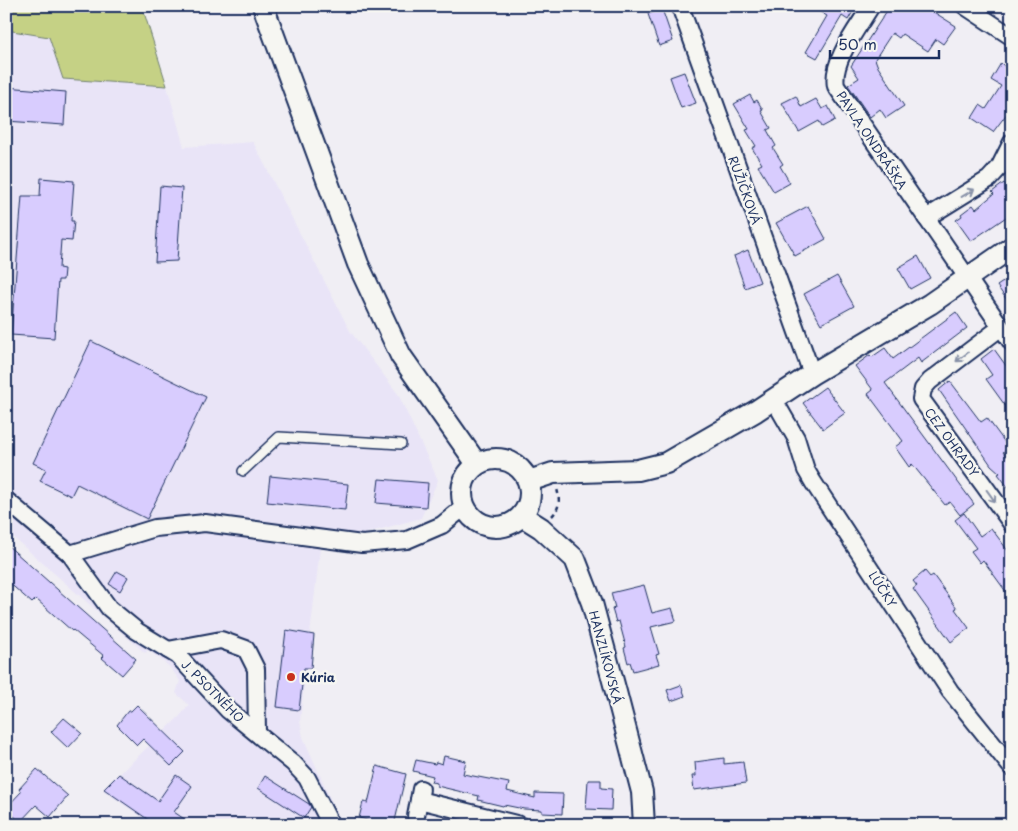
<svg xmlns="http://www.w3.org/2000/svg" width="1018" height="831" viewBox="0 0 1018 831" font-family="'Playpen Sans',sans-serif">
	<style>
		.built { fill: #e9e4f7 }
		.green { fill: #c5d185; stroke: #708072 }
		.building { fill: #d8ccfe; stroke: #1b2f5e }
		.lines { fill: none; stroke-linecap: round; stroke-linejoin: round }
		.service-casing { stroke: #1b2f5e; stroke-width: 12 }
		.minor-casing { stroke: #1b2f5e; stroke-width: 20 }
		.tertiary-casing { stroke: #1b2f5e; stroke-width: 24 }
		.path { stroke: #1b2f5e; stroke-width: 2.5; stroke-dasharray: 4 4; stroke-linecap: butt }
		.service { stroke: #f6f6f2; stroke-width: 9 }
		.minor { stroke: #f6f6f2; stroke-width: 16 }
		.tertiary { stroke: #f6f6f2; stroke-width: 20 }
		.oneway { stroke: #8892a8 }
		.poi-dot { fill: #c8321e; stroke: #f6f6f2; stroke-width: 2 }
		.labels { text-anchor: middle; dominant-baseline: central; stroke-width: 5; stroke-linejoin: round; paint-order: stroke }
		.street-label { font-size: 12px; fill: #1b2f5e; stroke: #f6f6f2 }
		.poi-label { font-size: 12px; font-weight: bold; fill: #1b2f5e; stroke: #f6f6f2; text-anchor: start }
	</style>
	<rect width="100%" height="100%" fill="#f0eef4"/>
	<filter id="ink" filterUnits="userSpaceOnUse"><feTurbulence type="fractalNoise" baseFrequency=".02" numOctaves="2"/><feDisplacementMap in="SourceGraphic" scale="10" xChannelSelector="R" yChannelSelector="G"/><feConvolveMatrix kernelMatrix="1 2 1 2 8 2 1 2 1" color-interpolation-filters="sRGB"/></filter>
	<g filter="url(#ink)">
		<path class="built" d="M6,30L49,37L63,79L167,86L184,147L253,142L350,331L398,394L438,480L421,518L356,536L321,540L300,721L303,737L342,825H153L103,790L180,716L189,705L176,693L180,681L170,667L148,650L145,653L6,531Z"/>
		<path class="green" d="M6,6H142L167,86L63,79L49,37L6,30Z"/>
		<g class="building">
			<path d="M810,6H856L848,20L842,16L817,58L806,52L827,16Z"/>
			<path d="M890,6H924L956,26L943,44L936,39L928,51L902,34L899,38L892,33L875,59L878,67L904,106L886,118L880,109L870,117L848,85L859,78L851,66Z"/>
			<path d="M662,9L673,41L659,46L648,14Z"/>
			<path d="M1001,63L1010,72L1012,70V107L993,132L972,118L980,105L986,109L1001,86L991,80Z"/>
			<path d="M684,72L696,103L681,108L670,77Z"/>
			<path d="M6,87L66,92L64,125L6,121Z"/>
			<path d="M750,95L754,102L757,100L763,110L761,111L771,128L767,130L776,146L773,148L783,164L780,166L790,183L774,192L758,166L762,164L752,148L756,146L746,130L749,129L734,104Z"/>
			<path d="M796,96L801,107L816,99L822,109L828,106L835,120L822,127L819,121L799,132L782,103Z"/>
			<path d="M41,178L74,181L71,221H74L72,241L61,240L59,268L64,269L63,280H58L54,338L11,335L22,196H40Z"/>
			<path d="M1004,183L1012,192V213L971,241L956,220L962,216L961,214L973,205L976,209L994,194L992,192Z"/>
			<path d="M160,186L182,188L177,261L155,262Z"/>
			<path d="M808,206L826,239L795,256L776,223Z"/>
			<path d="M748,250L760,282L745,288L734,256Z"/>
			<path d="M918,256L930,278L910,289L898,268Z"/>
			<path d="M837,276L854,306L821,324L804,294Z"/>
			<path d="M1012,276V307L997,286Z"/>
			<path d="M956,312L967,328L921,363L918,358L885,383L974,504L960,515L950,502L945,505L912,464L909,467L895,447L903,441L868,394L873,390L855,366L870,355L872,357L885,348L893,359Z"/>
			<path d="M91,341L206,397L147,519L77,484L71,496L40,481L46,469L33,463Z"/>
			<path d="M994,349L1012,374V415L986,379L992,375L981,359Z"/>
			<path d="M950,381L981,422L987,418L1009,448L1003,452L1012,463V492L998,474L1000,473L991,465L939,390Z"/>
			<path d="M825,387L845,413L823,429L803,403Z"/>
			<path d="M270,476L348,484L345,510L267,502Z"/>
			<path d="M379,479L428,483L426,507L376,503Z"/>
			<path d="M964,513L980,536L991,528L1012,556V600L983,560L980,563L971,551L976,548L955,520Z"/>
			<path d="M6,544L136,659L122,675L102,658L104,656L73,630L72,631L36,599L32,603L6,580Z"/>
			<path d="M117,571L128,577L120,591L109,584Z"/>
			<path d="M925,571L930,577L933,575L957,608L955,609L969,628L951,642L913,589L917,586L913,581Z"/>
			<path d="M644,585L652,613L672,608L676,621L651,627L659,654L656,655L659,664L633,671L630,662L628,663L624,648L626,647L619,621L616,622L612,609L615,608L611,593Z"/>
			<path d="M286,630L314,635L311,668H304L299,710L277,707Z"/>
			<path d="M681,685L685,696L671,701L667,690Z"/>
			<path d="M137,705L185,752L171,766L143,739L137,745L117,725L128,711H131Z"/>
			<path d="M64,718L82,733L68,748L51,732Z"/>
			<path d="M444,756L466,761L463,774L509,783L507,791L535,798V793L563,794L562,814L542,813V810L524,809L504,805L503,806L478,800L479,796L437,786V783L431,782L433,776L413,771L416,760L435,764L436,762L442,764Z"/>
			<path d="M724,758V764L743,762L746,783L694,790L692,776H696L695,762Z"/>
			<path d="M377,766L406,774L394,825H379V823L359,818L363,802L368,803Z"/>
			<path d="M37,769L68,796L50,817L36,805L20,822L6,808L21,792L19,789Z"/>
			<path d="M119,774L158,801L176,775L192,786L174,812L193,825H156L104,789Z"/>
			<path d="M265,776L309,804L311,807L304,818L258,788Z"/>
			<path d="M588,780H601V788L612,789L611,810L586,809Z"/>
		</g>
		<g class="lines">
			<defs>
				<path id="service" d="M243,471L279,437L401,444"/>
				<g id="minor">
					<path d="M680,6L812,374"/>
					<path d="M871,6C858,28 831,61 836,86L1012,343"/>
					<path d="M965,6L1012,37"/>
					<path d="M926,218L989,179L999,168L1012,142"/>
					<path d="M1000,328L930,381L923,389L921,399L1012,524"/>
					<path d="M774,400L796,438L806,470L813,482L950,691L1012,768"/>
					<path d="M6,500L70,554L109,608L137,631L178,656L228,710L293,763L307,778L331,825"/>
					<path d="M70,554L155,528L205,523L362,544L407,540L442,525L464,507"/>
					<path d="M168,650L221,640L246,649L256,669L257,733"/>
					<path d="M419,800L520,825"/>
					<path d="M416,816L421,789"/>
				</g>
				<g id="tertiary">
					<path d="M263,6L358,264L401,356L477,464"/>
					<circle cx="496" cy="493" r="34"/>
					<path d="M529,481L553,473L638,470L666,463L756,411L812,374L930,304L1012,247"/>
					<path d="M522,516L541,528L575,559L592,603L616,692L642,792L644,825"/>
				</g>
			</defs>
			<use href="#service" class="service-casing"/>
			<use href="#minor" class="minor-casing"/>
			<use href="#tertiary" class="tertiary-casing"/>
			<path class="path" d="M552,516C560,508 560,500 557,489"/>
			<use href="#service" class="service"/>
			<use href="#minor" class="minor"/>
			<use href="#tertiary" class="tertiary"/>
		</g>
		<defs><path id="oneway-shaft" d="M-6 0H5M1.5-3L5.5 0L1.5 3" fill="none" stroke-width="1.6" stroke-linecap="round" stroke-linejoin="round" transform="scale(1.25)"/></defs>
		<g class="oneway">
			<use href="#oneway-shaft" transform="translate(968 193) rotate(-31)"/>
			<use href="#oneway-shaft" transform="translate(962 357) rotate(143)"/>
			<use href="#oneway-shaft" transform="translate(991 496) rotate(54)"/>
		</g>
	</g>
	<circle class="poi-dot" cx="291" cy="677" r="5"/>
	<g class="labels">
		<g class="street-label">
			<text transform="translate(872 140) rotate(56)">PAVLA ONDRÁŠKA</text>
			<text transform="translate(745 190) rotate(70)">RUŽIČKOVÁ</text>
			<text transform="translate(952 442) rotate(54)">CEZ OHRADY</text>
			<text transform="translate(883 589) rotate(57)">LÚČKY</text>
			<text transform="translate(606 657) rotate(75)">HANZLÍKOVSKÁ</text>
			<text transform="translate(213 691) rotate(45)">J. PSOTNÉHO</text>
		</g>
		<g class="poi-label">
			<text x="301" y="677">Kúria</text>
		</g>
	</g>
	<rect width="1018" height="831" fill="none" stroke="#f6f6f2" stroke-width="25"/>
	<rect x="12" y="12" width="993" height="806" fill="none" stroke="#1b2f5e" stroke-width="2" filter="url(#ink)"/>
	<path d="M830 50v8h109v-8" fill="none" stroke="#1b2f5e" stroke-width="2.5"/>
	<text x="838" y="50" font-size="15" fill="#1b2f5e" stroke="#f6f6f2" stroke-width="4" paint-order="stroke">50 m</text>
</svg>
